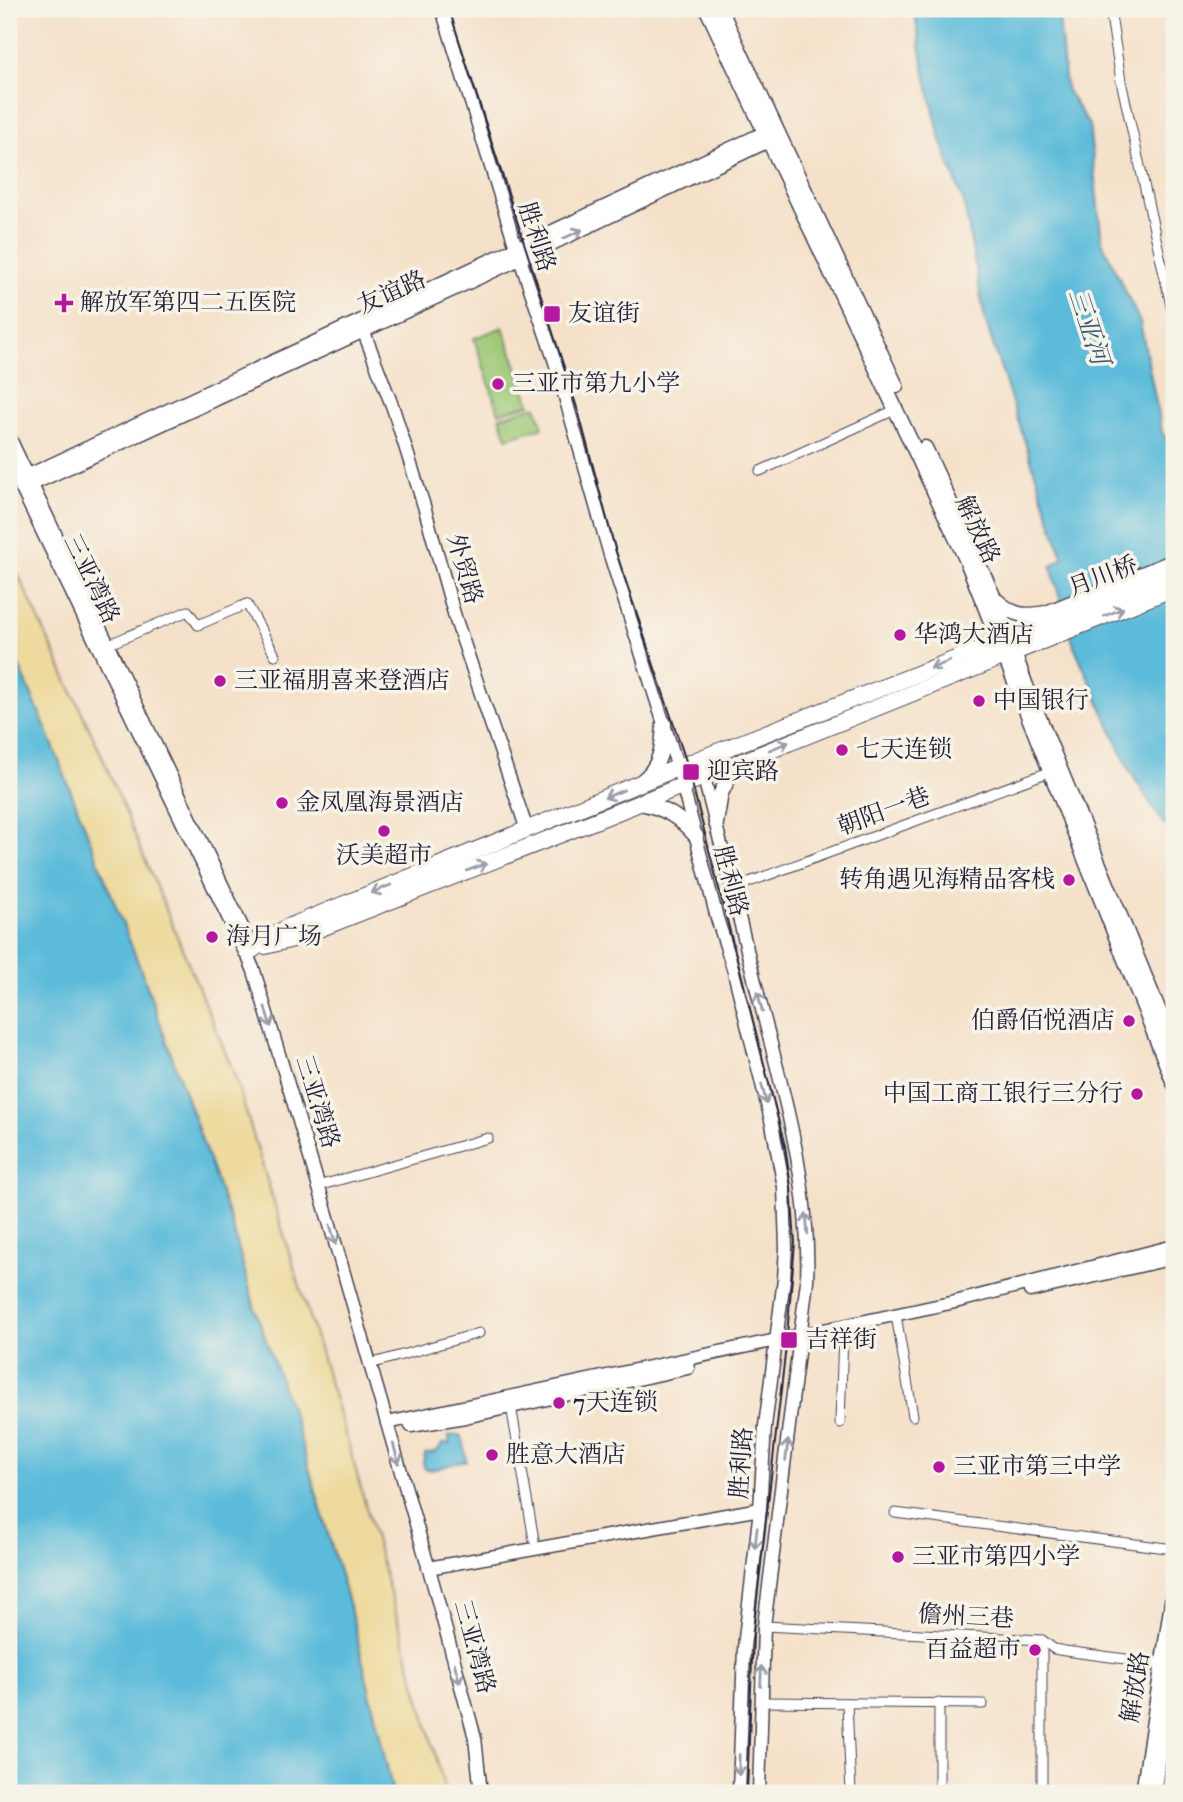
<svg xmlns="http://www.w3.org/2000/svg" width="1183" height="1802" viewBox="0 0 1183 1802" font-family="'IM FELL DW Pica','Noto Serif SC',serif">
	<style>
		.green { fill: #9cc774; stroke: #5f7458; stroke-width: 2 }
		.sand { fill: #eeda9e; stroke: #887e6c; stroke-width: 2 }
		.water { fill: #5cbbda; stroke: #3f6e8a; stroke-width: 2 }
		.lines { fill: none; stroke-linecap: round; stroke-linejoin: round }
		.street-casing { stroke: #423f50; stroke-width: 11 }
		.secondary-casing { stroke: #423f50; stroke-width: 15 }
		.primary-casing { stroke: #423f50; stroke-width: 17 }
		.highway-casing { stroke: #423f50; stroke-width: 18 }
		.street { stroke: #fff; stroke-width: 9 }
		.secondary { stroke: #fff; stroke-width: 12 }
		.primary { stroke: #fff; stroke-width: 14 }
		.highway { stroke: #fff; stroke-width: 16 }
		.tram { stroke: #22223b; stroke-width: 2 }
		.oneway { stroke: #9c9ca7 }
		.poi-dot { fill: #b5179e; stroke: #f7f3e8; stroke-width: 2.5 }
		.labels { text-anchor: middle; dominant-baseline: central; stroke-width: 7; stroke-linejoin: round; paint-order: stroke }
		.street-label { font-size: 24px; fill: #22223b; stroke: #f7f3e8 }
		.poi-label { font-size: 24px; fill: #22223b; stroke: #f7f3e8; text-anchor: start }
		.water-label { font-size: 26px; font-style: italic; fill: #365873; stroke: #f7f3e8 }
	</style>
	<rect width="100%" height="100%" fill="#f7f3e8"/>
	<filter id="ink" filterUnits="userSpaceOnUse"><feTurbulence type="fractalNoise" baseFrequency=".0143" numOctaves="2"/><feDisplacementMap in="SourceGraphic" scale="14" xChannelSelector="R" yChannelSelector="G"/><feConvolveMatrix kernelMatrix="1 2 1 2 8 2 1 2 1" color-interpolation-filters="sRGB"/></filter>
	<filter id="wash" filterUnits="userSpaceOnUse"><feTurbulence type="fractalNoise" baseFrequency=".00686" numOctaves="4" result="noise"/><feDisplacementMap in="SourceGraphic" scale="28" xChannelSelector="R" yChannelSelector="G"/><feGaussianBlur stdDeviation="1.57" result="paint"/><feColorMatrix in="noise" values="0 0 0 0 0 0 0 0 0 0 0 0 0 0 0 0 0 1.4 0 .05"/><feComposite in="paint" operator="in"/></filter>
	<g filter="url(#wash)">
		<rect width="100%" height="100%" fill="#f5e1c9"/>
		<g class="green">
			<path d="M503,327L530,404L499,413L474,338Z"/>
			<path d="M536,406L543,427L507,438L500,417Z"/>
		</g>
		<path class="sand" d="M9,555L102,756L234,1073L349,1446L446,1793H393L353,1620L307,1461L255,1309L232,1225L144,978L50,738L9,643Z"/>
		<g class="water">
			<path d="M914,9H1058L1066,89L1089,125L1102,242L1140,322L1162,432L1174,451V833L1163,823L1130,771L1074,646L1051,567L1063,558L985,320L964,203L941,141L925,74Z"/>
			<path d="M9,643L50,738L144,978L232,1225L255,1309L296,1424L353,1620L393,1793H9Z"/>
			<path d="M461,1435L464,1443L466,1462C451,1461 440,1472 425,1469L423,1463L425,1454L437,1451L443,1443L449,1444V1436Z"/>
		</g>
	</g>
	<g filter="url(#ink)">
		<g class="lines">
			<defs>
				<g id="street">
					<path d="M1110,9L1121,81L1174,319"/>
					<path d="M760,471L897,409"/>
					<path d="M107,645L188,611L198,625L247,604L275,655"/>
					<path d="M733,888L1049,772"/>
					<path d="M318,1186L488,1138"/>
					<path d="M897,1321L913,1416"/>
					<path d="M370,1364L479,1333"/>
					<path d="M511,1406L534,1540"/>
					<path d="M840,1423L843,1333"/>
					<path d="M895,1513L1174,1549"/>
					<path d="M764,1626L1042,1640L1054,1649L1065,1651L1163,1664"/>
					<path d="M761,1702L983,1704"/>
					<path d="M847,1703L851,1793"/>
					<path d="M939,1703V1793"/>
					<path d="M1042,1793V1640"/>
				</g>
				<g id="secondary">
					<path d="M442,9L516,247L555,362L610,555L678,768L717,918L733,968L772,1124L784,1187L786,1248L784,1279L765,1426L760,1509L744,1647L739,1793"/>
					<path d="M360,322L393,408L424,506L455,617L527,830"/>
					<path d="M18,480L772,129"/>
					<path d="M22,489L537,251L777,137"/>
					<path d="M699,759C720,838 739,918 759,998C783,1091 811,1184 807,1281L764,1626L759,1793"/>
					<path d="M246,952L254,971L326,1211L433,1583L475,1738L481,1793"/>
					<path d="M1030,1291L1174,1258"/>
					<path d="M387,1423L955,1302L1174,1246"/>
					<path d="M411,1426L465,1417L688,1368"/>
					<path d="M428,1568L760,1509"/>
				</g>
				<g id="primary">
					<path d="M707,9L967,561L1174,1083"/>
					<path d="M720,9L896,386"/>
					<path d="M9,439L252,950L246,952L9,460"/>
					<path d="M925,448L995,600L1026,686L1174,1048"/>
					<path d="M996,600C1014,616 1023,617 1046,613L1174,561"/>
					<path d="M642,781C661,767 663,745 664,723"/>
					<path d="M640,803C665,808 679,817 696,836"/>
					<path d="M716,823L721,793L737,762"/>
					<path d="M1143,1793L1174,1589"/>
					<path d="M1153,1793L1174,1659"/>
				</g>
				<g id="highway">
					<path d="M265,946L293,939L597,820L1174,588"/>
					<path d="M252,950L286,928L699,759L1174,574"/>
				</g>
			</defs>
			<use href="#street" class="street-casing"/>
			<use href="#secondary" class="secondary-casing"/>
			<use href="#primary" class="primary-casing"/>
			<use href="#highway" class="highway-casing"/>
			<use href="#street" class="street"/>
			<use href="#secondary" class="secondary"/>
			<use href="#primary" class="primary"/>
			<use href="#highway" class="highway"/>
			<path class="tram" d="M449,9L579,414L615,549L687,764L785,1146L791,1187L795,1243L786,1346L753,1634L747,1793"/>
		</g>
		<defs><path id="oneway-shaft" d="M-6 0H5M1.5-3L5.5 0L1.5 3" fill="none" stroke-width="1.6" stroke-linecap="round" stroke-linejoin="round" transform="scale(1.75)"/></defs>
		<g class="oneway">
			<use href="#oneway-shaft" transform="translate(573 234) rotate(-25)"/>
			<use href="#oneway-shaft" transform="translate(1114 612) rotate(-22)"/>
			<use href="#oneway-shaft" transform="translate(940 665) rotate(159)"/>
			<use href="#oneway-shaft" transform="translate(779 746) rotate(-22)"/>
			<use href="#oneway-shaft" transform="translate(614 794) rotate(157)"/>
			<use href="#oneway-shaft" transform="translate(477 867) rotate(-21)"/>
			<use href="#oneway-shaft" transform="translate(381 889) rotate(158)"/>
			<use href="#oneway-shaft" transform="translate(760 1002) rotate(-104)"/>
			<use href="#oneway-shaft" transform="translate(268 1017) rotate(73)"/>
			<use href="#oneway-shaft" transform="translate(764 1094) rotate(76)"/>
			<use href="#oneway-shaft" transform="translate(807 1224) rotate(-94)"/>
			<use href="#oneway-shaft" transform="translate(333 1235) rotate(74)"/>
			<use href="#oneway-shaft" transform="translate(787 1450) rotate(-83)"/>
			<use href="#oneway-shaft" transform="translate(396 1454) rotate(75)"/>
			<use href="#oneway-shaft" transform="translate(756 1538) rotate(96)"/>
			<use href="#oneway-shaft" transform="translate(457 1673) rotate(75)"/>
			<use href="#oneway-shaft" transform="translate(761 1676) rotate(-88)"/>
			<use href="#oneway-shaft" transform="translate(739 1765) rotate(91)"/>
		</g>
	</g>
	<g class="poi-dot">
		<path d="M60.5 292.5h7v7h7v7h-7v7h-7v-7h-7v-7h7z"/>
		<rect x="543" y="305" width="18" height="18" rx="3.5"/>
		<circle cx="498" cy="384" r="7"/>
		<circle cx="900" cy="635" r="7"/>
		<circle cx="220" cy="681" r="7"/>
		<circle cx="979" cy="701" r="7"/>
		<circle cx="842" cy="750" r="7"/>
		<rect x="682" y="763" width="18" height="18" rx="3.5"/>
		<circle cx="282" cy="803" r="7"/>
		<circle cx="384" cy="831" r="7"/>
		<circle cx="1069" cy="880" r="7"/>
		<circle cx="212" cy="937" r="7"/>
		<circle cx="1129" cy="1021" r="7"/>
		<circle cx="1137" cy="1094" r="7"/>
		<rect x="780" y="1331" width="18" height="18" rx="3.5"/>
		<circle cx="559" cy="1403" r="7"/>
		<circle cx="492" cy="1455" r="7"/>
		<circle cx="939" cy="1467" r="7"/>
		<circle cx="898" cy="1557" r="7"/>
		<circle cx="1035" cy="1650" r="7"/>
	</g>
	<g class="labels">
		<g class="street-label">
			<text transform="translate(536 237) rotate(72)">胜利路</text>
			<text transform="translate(392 293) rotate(-24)">友谊路</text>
			<text transform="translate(977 530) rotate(65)">解放路</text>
			<text transform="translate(464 569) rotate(74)">外贸路</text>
			<text transform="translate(1103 577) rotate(-21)">月川桥</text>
			<text transform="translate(91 579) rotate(64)">三亚湾路</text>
			<text transform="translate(884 812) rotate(-20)">朝阳一巷</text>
			<text transform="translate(730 881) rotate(75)">胜利路</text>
			<text transform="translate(317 1102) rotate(73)">三亚湾路</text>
			<text transform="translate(742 1463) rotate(-86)">胜利路</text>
			<text transform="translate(966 1617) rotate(3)">儋州三巷</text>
			<text transform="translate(474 1647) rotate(75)">三亚湾路</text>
			<text transform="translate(1136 1687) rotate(-81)">解放路</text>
		</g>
		<g class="poi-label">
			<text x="80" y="303">解放军第四二五医院</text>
			<text x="568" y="314">友谊街</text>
			<text x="512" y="384">三亚市第九小学</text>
			<text x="914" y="635">华鸿大酒店</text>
			<text x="234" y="681">三亚福朋喜来登酒店</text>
			<text x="993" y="701">中国银行</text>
			<text x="856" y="750">七天连锁</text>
			<text x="707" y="772">迎宾路</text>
			<text x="296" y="803">金凤凰海景酒店</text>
			<text x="384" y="856" text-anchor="middle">沃美超市</text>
			<text x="1055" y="880" text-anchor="end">转角遇见海精品客栈</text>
			<text x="226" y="937">海月广场</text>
			<text x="1115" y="1021" text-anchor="end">伯爵佰悦酒店</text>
			<text x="1123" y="1094" text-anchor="end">中国工商工银行三分行</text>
			<text x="805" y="1340">吉祥街</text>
			<text x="573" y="1403">7天连锁</text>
			<text x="506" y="1455">胜意大酒店</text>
			<text x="953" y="1467">三亚市第三中学</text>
			<text x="912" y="1557">三亚市第四小学</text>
			<text x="1021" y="1650" text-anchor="end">百益超市</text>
		</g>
		<g class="water-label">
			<text transform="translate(1088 327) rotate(72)">三亚河</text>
		</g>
	</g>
	<rect width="1183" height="1802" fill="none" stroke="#f7f3e8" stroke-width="35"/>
</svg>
